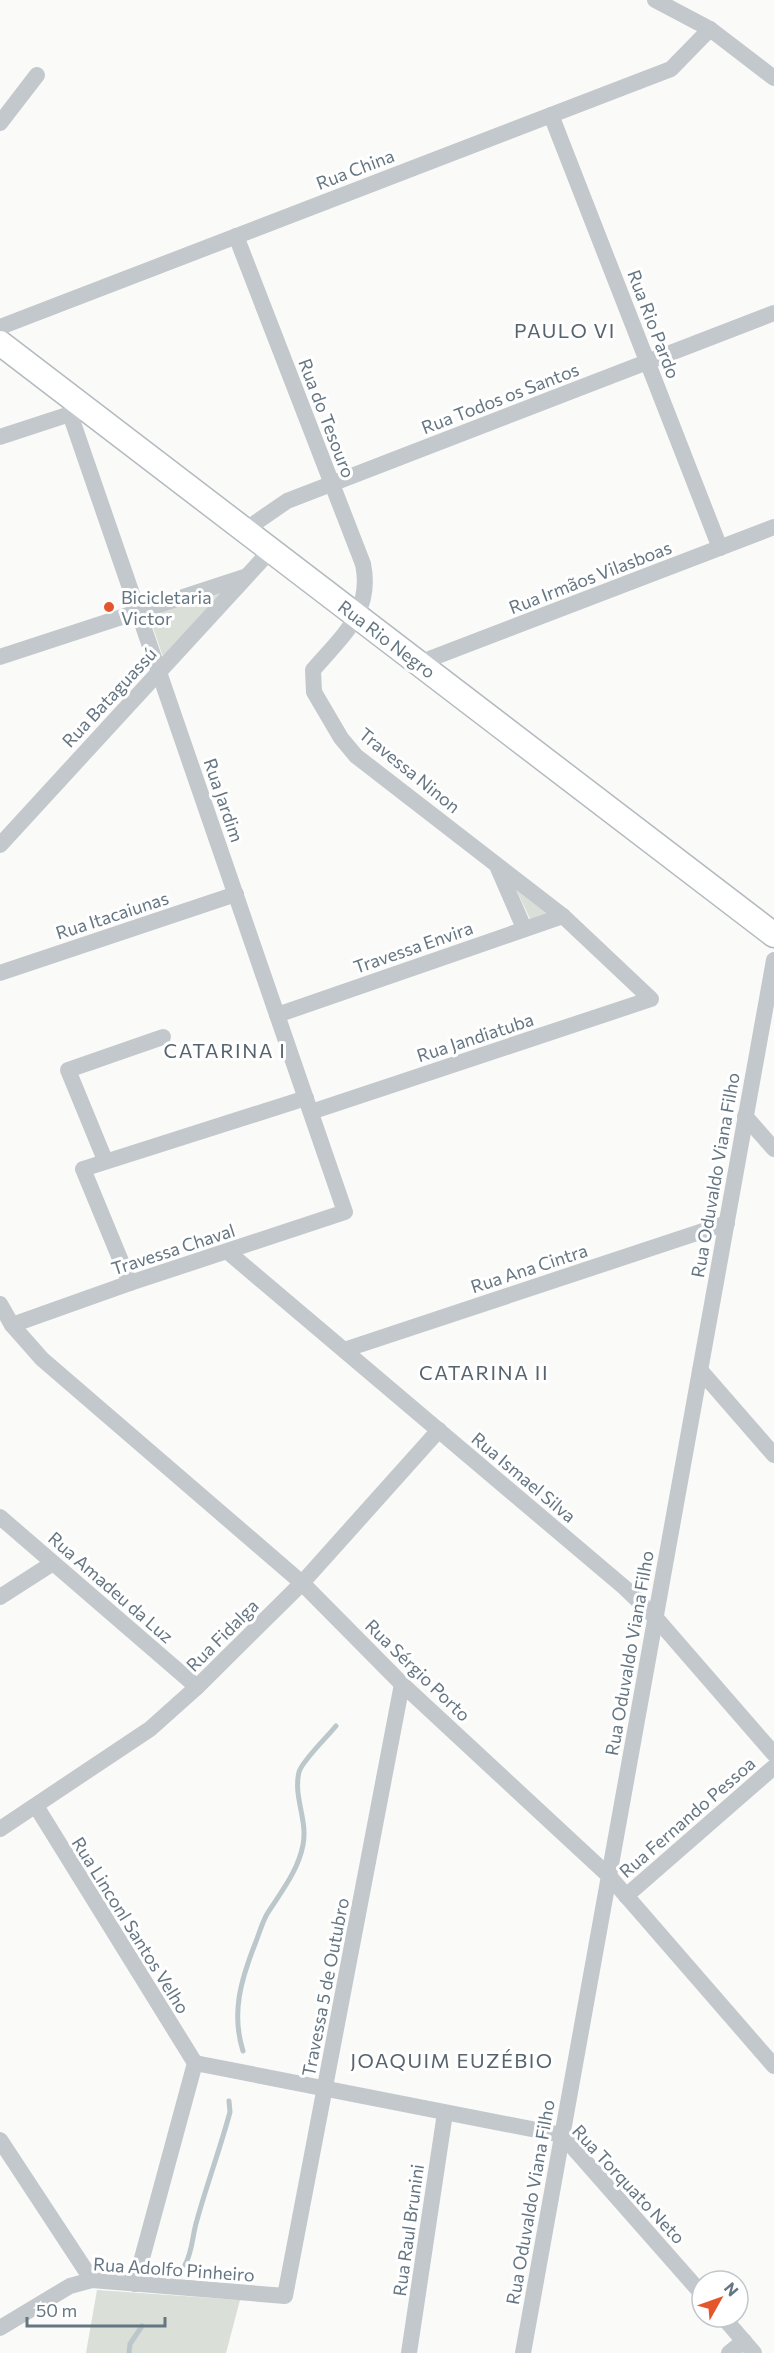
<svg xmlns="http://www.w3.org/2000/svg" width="774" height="2353" viewBox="0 0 774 2353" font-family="Commissioner,sans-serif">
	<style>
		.green { fill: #dadfd7 }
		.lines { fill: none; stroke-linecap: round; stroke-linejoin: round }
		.stream { stroke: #bbc7cb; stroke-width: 5 }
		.secondary-casing { stroke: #b3babf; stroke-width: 27 }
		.street { stroke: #c3c8cc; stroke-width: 16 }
		.secondary { stroke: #fff; stroke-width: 24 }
		.poi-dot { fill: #e4572e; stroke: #fff; stroke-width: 2 }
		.labels { text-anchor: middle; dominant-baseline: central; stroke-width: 6; stroke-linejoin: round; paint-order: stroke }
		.street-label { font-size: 18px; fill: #657683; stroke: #fff }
		.poi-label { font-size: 18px; fill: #657683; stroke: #fff; text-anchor: start }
		.neighbourhood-label { font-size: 20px; letter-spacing: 1.5px; fill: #57646e; stroke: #fff }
	</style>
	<rect width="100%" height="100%" fill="#fafaf8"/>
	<g class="green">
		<path d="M233,585L164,660L148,613Z"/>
		<path d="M515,887L550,915L531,921Z"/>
		<path d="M97,2290L240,2300L226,2353H86Z"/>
	</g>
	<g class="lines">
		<g class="stream">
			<path d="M243,2051C231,2013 241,1980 255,1944C259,1934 262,1923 267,1914C281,1892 298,1871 303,1845C308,1820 293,1797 299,1772C302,1761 328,1736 336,1726"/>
			<path d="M185,2265C193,2250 192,2236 197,2220C207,2184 220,2149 230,2112L229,2101"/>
			<path d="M129,2353L130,2344L142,2326"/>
		</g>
		<defs>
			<path id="secondary" d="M0,343L774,935"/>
		</defs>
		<use href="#secondary" class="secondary-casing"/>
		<g class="street">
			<path d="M655,0L710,29L774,78"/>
			<path d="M551,115L720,548"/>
			<path d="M0,123L37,75"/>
			<path d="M236,236L363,564C373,612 342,636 313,670L314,692L341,738L356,756L563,916L651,999L311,1112"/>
			<path d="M0,327L671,69L710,29"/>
			<path d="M0,437L70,414"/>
			<path d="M245,530L287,501L774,313"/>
			<path d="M0,657L244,577"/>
			<path d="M419,663L774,527"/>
			<path d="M0,845L271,550"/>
			<path d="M498,868L524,928"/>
			<path d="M0,973L236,894"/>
			<path d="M277,1015L563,916"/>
			<path d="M745,1116L774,1149"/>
			<path d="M105,1160L68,1070L163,1037"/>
			<path d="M228,1252L625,1588L655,1617L774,1754"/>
			<path d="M130,1283L83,1169L306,1098"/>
			<path d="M0,1304L12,1325L42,1359L302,1583L402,1684L609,1876L774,2066"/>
			<path d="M12,1325L130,1283L345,1212L70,414"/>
			<path d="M344,1350L727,1223"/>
			<path d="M700,1370L774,1455"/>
			<path d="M0,1517L197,1687"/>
			<path d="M0,1597L53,1563"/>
			<path d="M36,1806L195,2063"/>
			<path d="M0,1829L150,1729L197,1687L302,1583L439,1430"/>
			<path d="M626,1896L774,1767"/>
			<path d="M195,2063L562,2135L702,2294"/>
			<path d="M0,2140L92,2280"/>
			<path d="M135,2284L195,2063"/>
			<path d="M723,2317L754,2353"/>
			<path d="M0,2328L70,2286L92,2280L285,2296L402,1684"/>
			<path d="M409,2353L445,2113"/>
			<path d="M523,2353L774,960"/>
			<path d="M729,2353L744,2341"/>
		</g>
		<use href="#secondary" class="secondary"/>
	</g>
	<circle class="poi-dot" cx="109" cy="607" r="6"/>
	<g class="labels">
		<g class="street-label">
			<text transform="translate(355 169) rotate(-21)">Rua China</text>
			<text transform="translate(654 324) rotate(69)">Rua Rio Pardo</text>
			<text transform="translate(500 398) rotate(-21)">Rua Todos os Santos</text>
			<text transform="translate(327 418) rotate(69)">Rua do Tesouro</text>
			<text transform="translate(590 577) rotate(-21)">Rua Irmãos Vilasboas</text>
			<text transform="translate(387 639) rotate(37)">Rua Rio Negro</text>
			<text transform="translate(109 697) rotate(-47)">Rua Bataguassú</text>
			<text transform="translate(410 770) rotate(39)">Travessa Ninon</text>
			<text transform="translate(224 800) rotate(71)">Rua Jardim</text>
			<text transform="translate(112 915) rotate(-18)">Rua Itacaiunas</text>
			<text transform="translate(413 947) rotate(-19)">Travessa Envira</text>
			<text transform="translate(475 1037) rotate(-18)">Rua Jandiatuba</text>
			<text transform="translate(715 1175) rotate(-80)">Rua Oduvaldo Viana Filho</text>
			<text transform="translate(173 1249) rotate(-18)">Travessa Chaval</text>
			<text transform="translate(529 1268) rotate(-18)">Rua Ana Cintra</text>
			<text transform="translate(524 1477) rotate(40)">Rua Ismael Silva</text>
			<text transform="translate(111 1587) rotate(41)">Rua Amadeu da Luz</text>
			<text transform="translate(222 1635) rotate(-45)">Rua Fidalga</text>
			<text transform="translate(629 1653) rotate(-80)">Rua Oduvaldo Viana Filho</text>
			<text transform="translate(418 1670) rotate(44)">Rua Sérgio Porto</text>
			<text transform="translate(687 1817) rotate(-41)">Rua Fernando Pessoa</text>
			<text transform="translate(131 1925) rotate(58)">Rua Linconl Santos Velho</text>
			<text transform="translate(325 1987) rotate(-79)">Travessa 5 de Outubro</text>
			<text transform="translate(629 2184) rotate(47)">Rua Torquato Neto</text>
			<text transform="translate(530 2202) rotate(-80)">Rua Oduvaldo Viana Filho</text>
			<text transform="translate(408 2230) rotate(-82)">Rua Raul Brunini</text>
			<text transform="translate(174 2269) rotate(4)">Rua Adolfo Pinheiro</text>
		</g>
		<g class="poi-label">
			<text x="121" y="597">Bicicletaria<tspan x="121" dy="21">Victor</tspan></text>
		</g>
		<g class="neighbourhood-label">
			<text x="565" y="330">PAULO VI</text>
			<text x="225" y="1050">CATARINA I</text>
			<text x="484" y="1372">CATARINA II</text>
			<text x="452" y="2060">JOAQUIM EUZÉBIO</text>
		</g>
	</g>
	<g transform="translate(720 2299) rotate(50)"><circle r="28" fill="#ffffff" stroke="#c1c8cd" stroke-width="1.5"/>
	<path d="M0-4.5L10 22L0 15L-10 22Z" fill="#e4572e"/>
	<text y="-9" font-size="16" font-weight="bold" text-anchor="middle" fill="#657683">N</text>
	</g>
	<path d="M27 2317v9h138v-9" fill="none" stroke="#657683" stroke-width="3"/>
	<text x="36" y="2317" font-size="18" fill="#657683" stroke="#ffffff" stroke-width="4.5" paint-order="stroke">50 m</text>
</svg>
